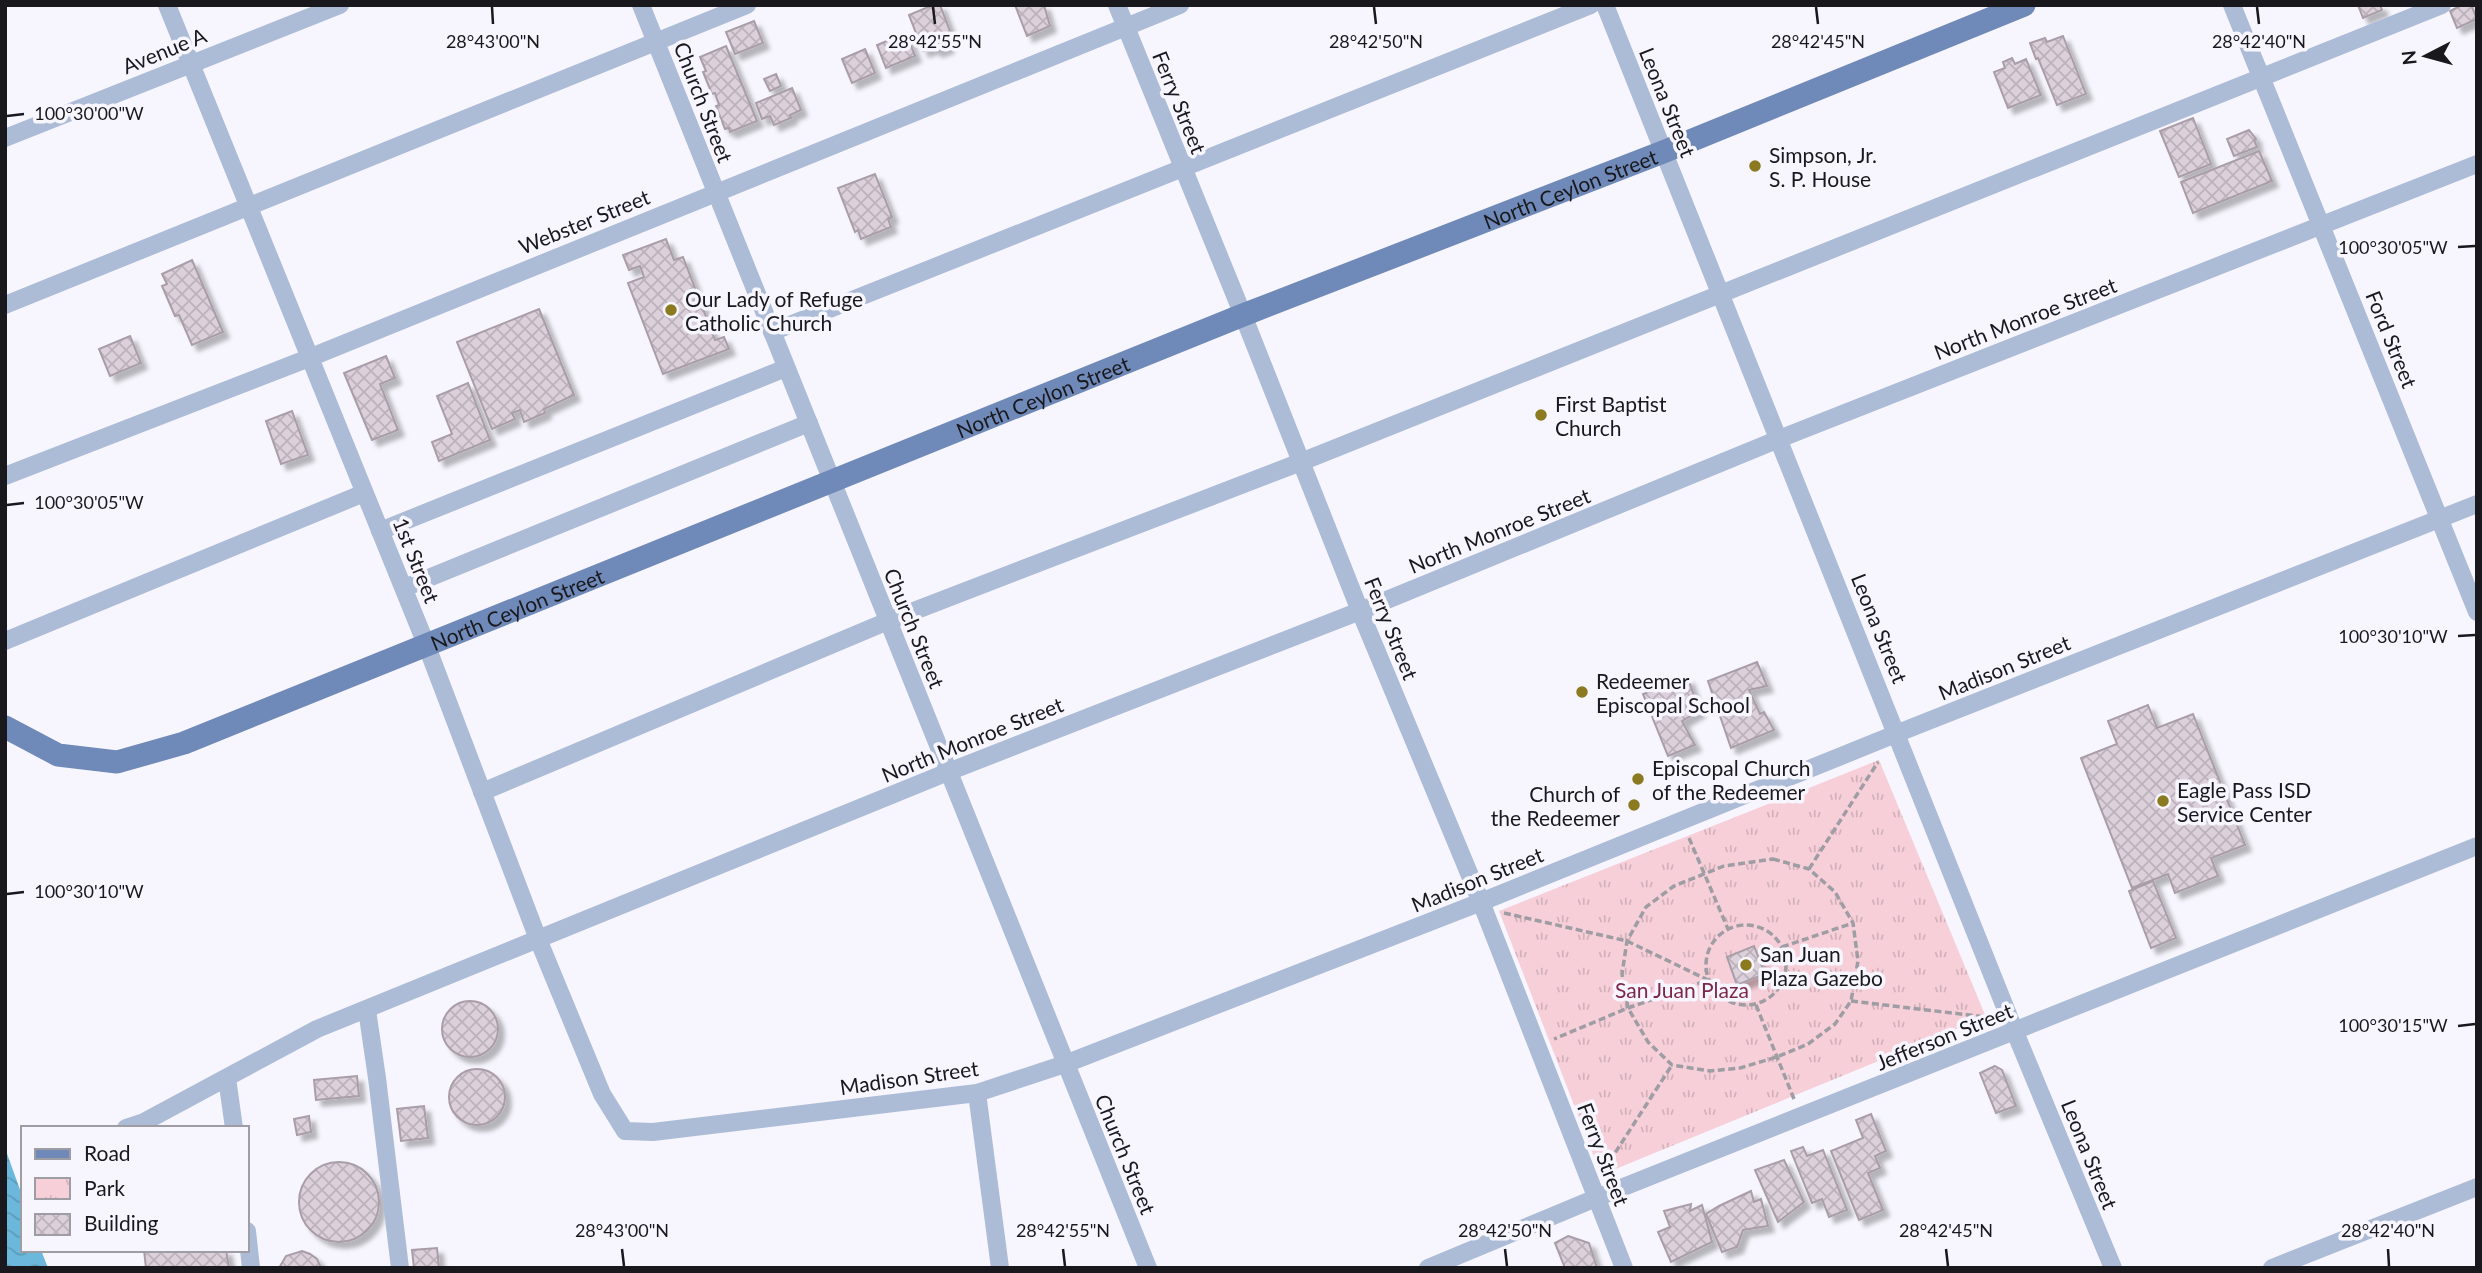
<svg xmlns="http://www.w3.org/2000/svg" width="2482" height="1273" viewBox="0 0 2482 1273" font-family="Lato,sans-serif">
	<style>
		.park { fill: url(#park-tufts) }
		.water { fill: url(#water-waves) }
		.building { fill: url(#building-cross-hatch); stroke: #a99da8; stroke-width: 2; filter: url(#shadow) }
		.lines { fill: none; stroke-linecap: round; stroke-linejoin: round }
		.path { stroke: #9e9da4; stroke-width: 3.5; stroke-dasharray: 7 3.5; stroke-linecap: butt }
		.minor { stroke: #adbcd6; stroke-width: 18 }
		.major { stroke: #6f89b8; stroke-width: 23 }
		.ticks { fill: none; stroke: #19181d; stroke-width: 2.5 }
		.poi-dot { fill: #8b7a20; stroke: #f7f6fe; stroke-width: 2.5 }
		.labels { text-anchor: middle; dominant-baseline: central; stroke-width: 7; stroke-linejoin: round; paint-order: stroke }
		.street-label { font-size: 21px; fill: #19181d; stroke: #f7f6fe }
		.poi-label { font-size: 21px; fill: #19181d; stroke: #f7f6fe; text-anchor: start }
		.park-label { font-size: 21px; fill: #7e2849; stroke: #f7f6fe }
		.ticks-label { font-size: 18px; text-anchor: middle; fill: #19181d; stroke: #f7f6fe; stroke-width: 7; stroke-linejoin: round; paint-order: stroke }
	</style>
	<defs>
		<pattern id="park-tufts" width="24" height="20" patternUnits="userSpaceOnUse" patternTransform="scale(1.75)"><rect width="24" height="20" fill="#f7cfd9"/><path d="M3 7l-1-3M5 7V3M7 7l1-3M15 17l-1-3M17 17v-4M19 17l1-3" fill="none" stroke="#d3b1ba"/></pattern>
		<pattern id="water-waves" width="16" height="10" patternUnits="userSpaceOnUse" patternTransform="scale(1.75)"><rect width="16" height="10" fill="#6cb8dc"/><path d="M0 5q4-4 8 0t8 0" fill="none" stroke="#5d9dbc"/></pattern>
		<pattern id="building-cross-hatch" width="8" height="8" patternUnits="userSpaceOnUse" patternTransform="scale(1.75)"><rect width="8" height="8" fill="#dcd0db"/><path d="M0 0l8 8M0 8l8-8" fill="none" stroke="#bcb2bc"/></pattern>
		<filter id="shadow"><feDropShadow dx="6" dy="6" stdDeviation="2" flood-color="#0004"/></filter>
	</defs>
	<rect width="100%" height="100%" fill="#f7f6fe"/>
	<path class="park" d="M1879,760L1986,1017L1601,1175L1499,911Z"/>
	<path class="water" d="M5,1148L23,1198V1250H41L48,1268H5Z"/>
	<g class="building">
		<path d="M933,5H940L953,39L946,42L948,47L936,51L934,47L923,51L909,15Z"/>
		<path d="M1015,5H1044L1050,26L1027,36Z"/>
		<path d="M2358,5H2380L2382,10L2363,18Z"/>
		<path d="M2462,5H2477L2472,7L2477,19L2457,28L2450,11Z"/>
		<path d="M754,21L763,43L735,54L726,32Z"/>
		<path d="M906,33L915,56L886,68L877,45Z"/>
		<path d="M2063,36L2086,94L2057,105L2038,58L2036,59L2030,43L2045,38L2047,42Z"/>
		<path d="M726,46L757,121L730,132L729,128L725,129L716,106L719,105L715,93L712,94L703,72L706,71L700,57Z"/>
		<path d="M865,49L875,73L852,83L842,59Z"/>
		<path d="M2012,58L2015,64L2026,59L2041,95L2008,108L1994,72L2005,68L2003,62Z"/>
		<path d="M776,74L781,86L770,91L764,79Z"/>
		<path d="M792,88L801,110L790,115L791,118L774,125L770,116L762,119L756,103Z"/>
		<path d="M2193,118L2211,164L2179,177L2160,131Z"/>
		<path d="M2249,130L2256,139L2254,140L2257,147L2234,156L2227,139Z"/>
		<path d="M2259,151L2272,181L2193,213L2181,182Z"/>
		<path d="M875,174L892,217L888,219L891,227L861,239L858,230L855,232L838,188Z"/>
		<path d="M666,239L674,260L683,257L715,340L724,337L729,349L663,374L628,283L644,277L640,266L629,270L623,255Z"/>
		<path d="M192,260L223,332L192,345L179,315L175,316L162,286L167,284L162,274Z"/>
		<path d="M539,309L574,395L544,409L545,413L524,422L520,410L512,413L515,419L492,429L457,342Z"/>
		<path d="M130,336L141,363L110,376L99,349Z"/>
		<path d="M386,356L395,378L380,384L398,430L372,440L344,373Z"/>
		<path d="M468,383L490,440L439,461L432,442L452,434L437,396Z"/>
		<path d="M292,411L308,455L281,464L266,421Z"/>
		<path d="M1757,662L1767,686L1749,690L1760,714L1764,712L1774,730L1731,748L1708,681Z"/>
		<path d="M1688,678L1699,711L1682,721L1695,745L1668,756L1643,694Z"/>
		<path d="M2148,705L2157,728L2193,714L2245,845L2211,858L2218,876L2175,893L2168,874L2132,888L2081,758L2117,744L2108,721Z"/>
		<path d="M2153,881L2176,938L2151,948L2129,891Z"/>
		<path d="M1754,946L1765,974L1737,985L1727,957Z"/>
		<circle cx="470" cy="1029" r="28"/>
		<path d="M1995,1066L2002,1070L2016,1106L1996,1113L1980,1073Z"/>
		<circle cx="477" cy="1097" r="28"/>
		<path d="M357,1076L359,1096L316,1100L314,1080Z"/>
		<path d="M424,1106L428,1138L401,1141L397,1109Z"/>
		<path d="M1871,1114L1886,1151L1875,1156L1880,1168L1868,1173L1883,1210L1859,1220L1831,1151L1863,1138L1856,1120Z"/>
		<path d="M309,1116L311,1132L297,1135L294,1119Z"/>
		<path d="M1803,1147L1807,1156L1823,1150L1847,1210L1829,1217L1822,1199L1812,1203L1791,1151Z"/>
		<path d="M1784,1160L1804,1202L1778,1222L1755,1170Z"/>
		<circle cx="339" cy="1202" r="40"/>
		<path d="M1751,1191L1754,1202L1761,1199L1768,1226L1743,1230L1737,1247L1722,1252L1706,1214L1719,1206Z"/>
		<path d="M1691,1204L1690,1211L1702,1205L1712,1242L1671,1262L1658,1232L1670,1227L1664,1211Z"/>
		<path d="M1568,1236L1589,1243L1597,1268H1565L1555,1243Z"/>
		<path d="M437,1248L439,1268H414L412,1250Z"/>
		<path d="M144,1250H226L229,1268H146Z"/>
		<path d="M302,1251L310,1254L317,1259L321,1268H279L286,1256Z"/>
	</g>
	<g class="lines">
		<g class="path">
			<path d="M1689,838L1728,929"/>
			<path d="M1773,859L1809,869L1835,892L1853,923L1858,961L1851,1001L1835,1024L1808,1044L1777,1057L1740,1068L1710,1071L1672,1065L1648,1042L1628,1008L1622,974L1627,941L1646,907L1674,886L1724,866Z"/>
			<path d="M1809,869L1878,762"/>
			<path d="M1504,913L1627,941L1708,980L1628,1008L1554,1039"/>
			<circle cx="1746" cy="965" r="40"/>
			<path d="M1782,947L1853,923"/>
			<path d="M1851,1001L1986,1017"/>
			<path d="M1756,1005L1794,1099"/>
			<path d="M1604,1170L1672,1065"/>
		</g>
		<g class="minor">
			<path d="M167,5L426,644L538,939L602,1094L625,1131L653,1132L977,1093L1065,1064L1481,902L1898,733L2477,504"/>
			<path d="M641,5L1148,1268"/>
			<path d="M1117,5L1243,315L1360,611L1481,902L1624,1268"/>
			<path d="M1605,5L2015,1032L2113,1268"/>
			<path d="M2232,5L2477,612"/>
			<path d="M5,138L340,5"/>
			<path d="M5,305L747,5"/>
			<path d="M772,332L1591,5"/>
			<path d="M5,476L309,358L1180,5"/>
			<path d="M380,531L786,368"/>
			<path d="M404,588L809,423"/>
			<path d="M5,641L364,493"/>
			<path d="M482,792L888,621L1301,462L2442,5"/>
			<path d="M367,1010L377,1078L400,1268"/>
			<path d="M227,1078L234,1128"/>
			<path d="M977,1093L1000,1268"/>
			<path d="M126,1128L144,1122L317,1029L948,772L1360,611L1779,439L2477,164"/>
			<path d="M247,1231L251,1268"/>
			<path d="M1428,1268L1596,1198L2477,846"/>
			<path d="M2272,1268L2477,1187"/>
		</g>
		<path class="major" id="s1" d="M5,727L58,755L117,762L184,743L1243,315L1663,152L2024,5"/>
	</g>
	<path class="ticks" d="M492,7L493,24M933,7L935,24M1374,7L1376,24M1816,7L1818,24M2257,7L2259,24M7,116L24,114M2458,247L2475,246M7,505L24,503M2458,636L2475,635M7,894L24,892M2458,1026L2475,1024M622,1249L624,1266M1063,1249L1065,1266M1505,1249L1507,1266M1946,1249L1948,1266M2388,1249L2389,1266"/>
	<g class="poi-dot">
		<circle cx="1755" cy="166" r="7"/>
		<circle cx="671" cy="310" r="7"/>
		<circle cx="1541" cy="415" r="7"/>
		<circle cx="1582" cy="692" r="7"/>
		<circle cx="1638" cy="779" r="7"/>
		<circle cx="2163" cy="801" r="7"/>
		<circle cx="1634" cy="805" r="7"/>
		<circle cx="1746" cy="965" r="7"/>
	</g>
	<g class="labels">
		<g class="street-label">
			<text transform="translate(164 50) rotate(-22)">Avenue A</text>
			<text transform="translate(704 102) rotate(69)">Church Street</text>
			<text transform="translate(1180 102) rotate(68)">Ferry Street</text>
			<text transform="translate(1668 102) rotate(68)">Leona Street</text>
			<text stroke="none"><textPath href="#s1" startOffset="1682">North Ceylon Street</textPath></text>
			<text transform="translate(584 221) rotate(-22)">Webster Street</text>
			<text transform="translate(2025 318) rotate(-21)">North Monroe Street</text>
			<text transform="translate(2392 339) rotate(68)">Ford Street</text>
			<text stroke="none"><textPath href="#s1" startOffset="1115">North Ceylon Street</textPath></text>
			<text transform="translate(1499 530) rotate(-22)">North Monroe Street</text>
			<text transform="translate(417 560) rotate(68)">1st Street</text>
			<text stroke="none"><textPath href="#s1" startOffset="548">North Ceylon Street</textPath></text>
			<text transform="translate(915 628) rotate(68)">Church Street</text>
			<text transform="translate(1392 628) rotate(68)">Ferry Street</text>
			<text transform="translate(1880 628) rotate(68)">Leona Street</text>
			<text transform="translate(2004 667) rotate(-22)">Madison Street</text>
			<text transform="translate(972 739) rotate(-22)">North Monroe Street</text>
			<text transform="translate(1477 879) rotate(-22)">Madison Street</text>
			<text transform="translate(1944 1036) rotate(-22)">Jefferson Street</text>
			<text transform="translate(909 1077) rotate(-8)">Madison Street</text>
			<text transform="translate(1126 1154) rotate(68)">Church Street</text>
			<text transform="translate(1604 1154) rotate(69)">Ferry Street</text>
			<text transform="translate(2090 1154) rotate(68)">Leona Street</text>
		</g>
		<g class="poi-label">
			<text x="1769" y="154">Simpson, Jr.<tspan x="1769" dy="24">S. P. House</tspan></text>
			<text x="685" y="298">Our Lady of Refuge<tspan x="685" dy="24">Catholic Church</tspan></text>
			<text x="1555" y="403">First Baptist<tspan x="1555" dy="24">Church</tspan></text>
			<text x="1596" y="680">Redeemer<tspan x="1596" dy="24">Episcopal School</tspan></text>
			<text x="1652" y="767">Episcopal Church<tspan x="1652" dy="24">of the Redeemer</tspan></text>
			<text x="2177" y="789">Eagle Pass ISD<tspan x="2177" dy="24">Service Center</tspan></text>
			<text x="1620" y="793" text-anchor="end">Church of<tspan x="1620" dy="24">the Redeemer</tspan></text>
			<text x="1760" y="953">San Juan<tspan x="1760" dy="24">Plaza Gazebo</tspan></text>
		</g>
		<g class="park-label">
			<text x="1682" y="989">San Juan Plaza</text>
		</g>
	</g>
	<g class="ticks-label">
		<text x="493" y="48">28°43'00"N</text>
		<text x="935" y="48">28°42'55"N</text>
		<text x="1376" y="48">28°42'50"N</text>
		<text x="1818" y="48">28°42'45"N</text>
		<text x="2259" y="48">28°42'40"N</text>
		<text x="89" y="120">100°30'00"W</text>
		<text x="2393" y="254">100°30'05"W</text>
		<text x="89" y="509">100°30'05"W</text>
		<text x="2393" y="643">100°30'10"W</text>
		<text x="89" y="898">100°30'10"W</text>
		<text x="2393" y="1032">100°30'15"W</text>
		<text x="622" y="1237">28°43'00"N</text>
		<text x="1063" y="1237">28°42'55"N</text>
		<text x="1505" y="1237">28°42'50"N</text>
		<text x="1946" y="1237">28°42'45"N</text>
		<text x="2388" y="1237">28°42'40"N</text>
	</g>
	<rect width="2482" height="1273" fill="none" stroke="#19181d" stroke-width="14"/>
	<rect x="21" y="1126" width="228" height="126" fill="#f7f6fe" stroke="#9e9da4" stroke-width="2"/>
	<rect x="35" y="1149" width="35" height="10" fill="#6f89b8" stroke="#9e9da4" stroke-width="2"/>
	<text x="84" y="1161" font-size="21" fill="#19181d">Road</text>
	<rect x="35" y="1178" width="35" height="21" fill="url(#park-tufts)" stroke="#9e9da4" stroke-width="2"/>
	<text x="84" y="1196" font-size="21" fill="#19181d">Park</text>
	<rect x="35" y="1214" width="35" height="21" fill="url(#building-cross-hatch)" stroke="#9e9da4" stroke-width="2"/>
	<text x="84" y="1231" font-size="21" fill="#19181d">Building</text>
	<g transform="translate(2426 56) rotate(264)" stroke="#f7f6fe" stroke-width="5" paint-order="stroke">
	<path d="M0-5L12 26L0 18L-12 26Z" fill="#19181d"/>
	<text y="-10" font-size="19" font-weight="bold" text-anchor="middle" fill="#19181d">N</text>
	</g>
</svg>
